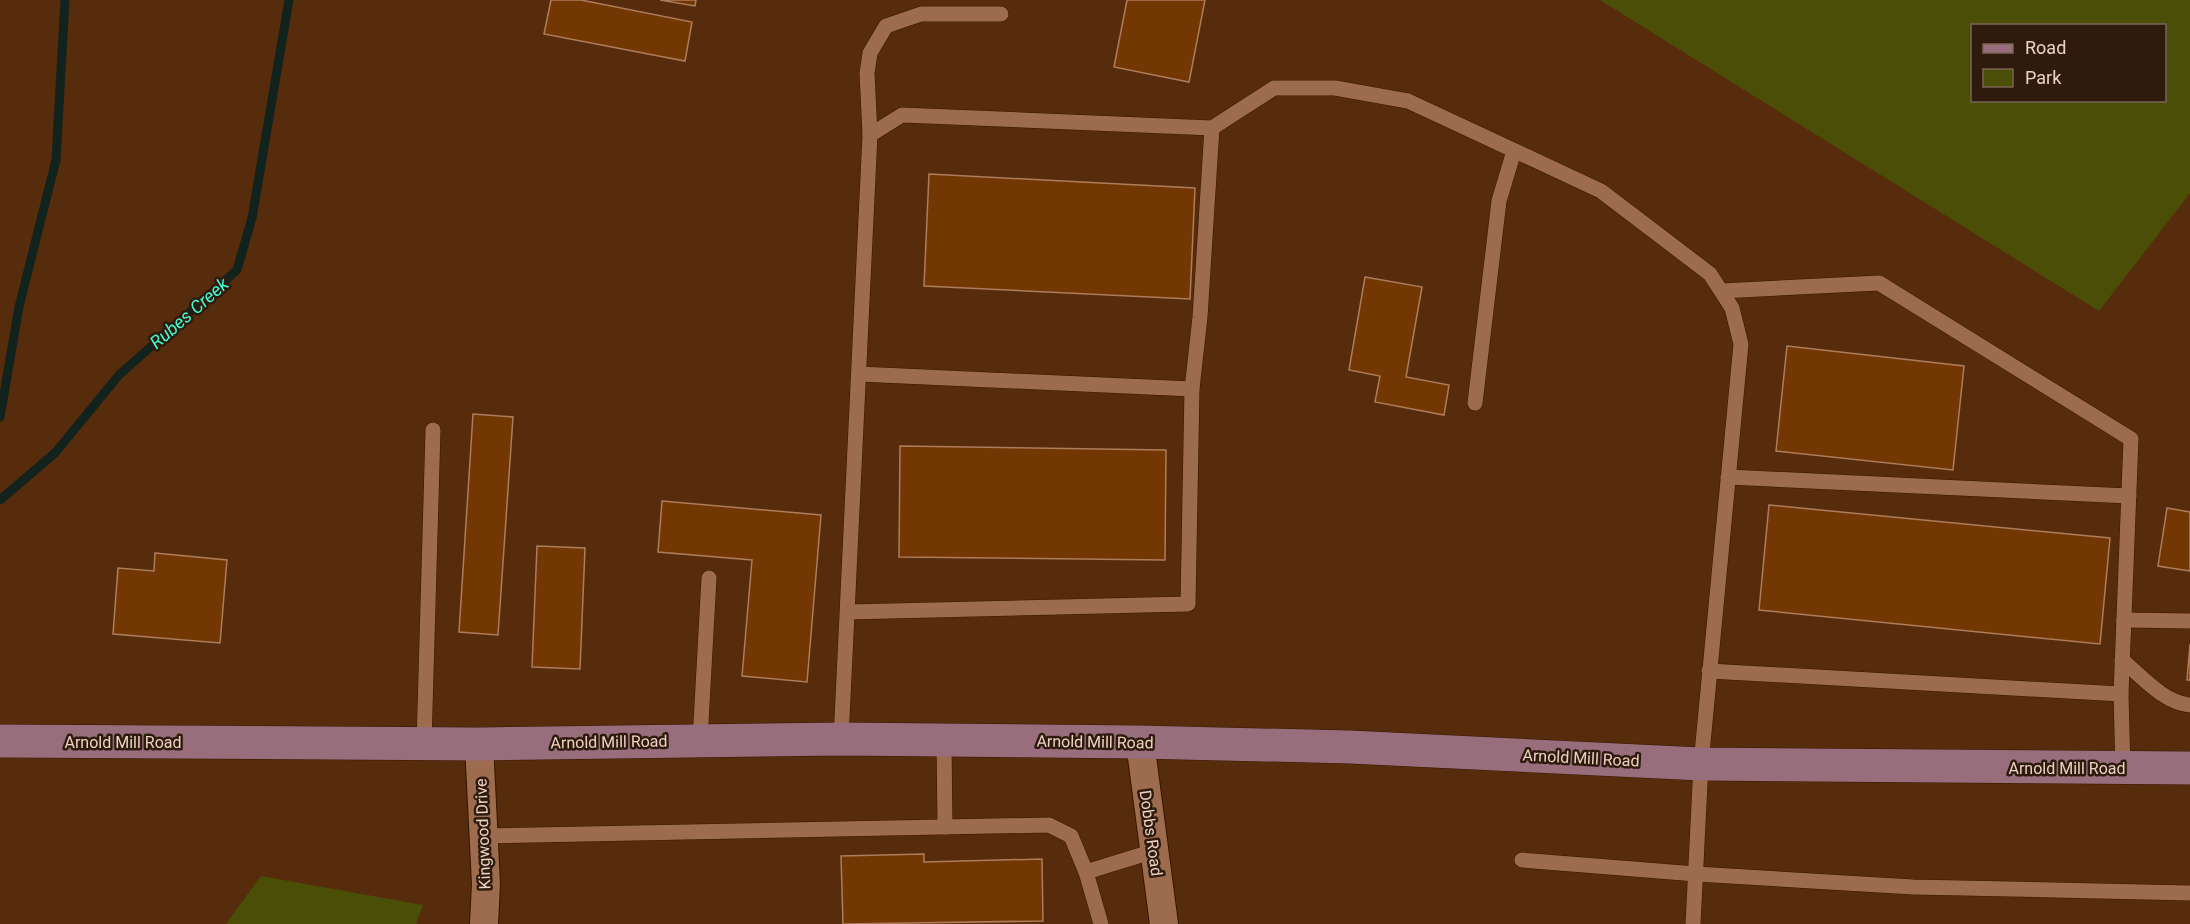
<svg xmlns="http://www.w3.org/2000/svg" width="2190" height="924" viewBox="0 0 2190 924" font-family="Roboto,sans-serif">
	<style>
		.green { fill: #4b4e07; fill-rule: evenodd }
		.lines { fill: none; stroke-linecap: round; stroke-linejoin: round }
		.stream { stroke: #12231e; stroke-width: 9 }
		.building { fill: #733703; stroke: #ad7c5d; stroke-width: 1.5 }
		.service-casing { stroke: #361601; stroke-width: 16 }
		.minor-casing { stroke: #361601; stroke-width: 30 }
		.secondary-casing { stroke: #361601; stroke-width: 34 }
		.service { stroke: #9d6c4e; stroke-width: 15 }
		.minor { stroke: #9d6c4e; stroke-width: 28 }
		.secondary { stroke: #986e7c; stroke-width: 33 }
		.labels { text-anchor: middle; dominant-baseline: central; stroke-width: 5; stroke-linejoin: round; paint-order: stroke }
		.street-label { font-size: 16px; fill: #edd1c1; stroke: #2e1b0e }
		.water-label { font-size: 18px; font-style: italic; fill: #42fbcf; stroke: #2e1b0e }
	</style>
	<rect width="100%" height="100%" fill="#572c0d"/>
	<g class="green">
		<path d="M1600,0H2190V193L2099,311ZM1972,26H2164V100H1972Z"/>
		<path d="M261,876L423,905L416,924H226Z"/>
	</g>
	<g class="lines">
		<g class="stream">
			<path d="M0,417L19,307L56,160L65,0"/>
			<path d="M0,500L55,453L119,375L237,270L252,218L289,0"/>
		</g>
	</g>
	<g class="building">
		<path d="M551,0H581L692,22L685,61L544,34Z"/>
		<path d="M660,0H696L695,6Z"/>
		<path d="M1127,0H1205L1189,82L1114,67Z"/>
		<path d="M929,174L1195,188L1190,299L924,286Z"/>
		<path d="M1365,277L1422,287L1406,377L1449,385L1444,415L1375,402L1380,376L1349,370Z"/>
		<path d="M1787,346L1964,366L1953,470L1776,451Z"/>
		<path d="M473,414L513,417L498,635L459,632Z"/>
		<path d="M900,446L1166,450L1165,560L899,557Z"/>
		<path d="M662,501L821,515L807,682L742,676L752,560L658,552Z"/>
		<path d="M1769,505L2110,538L2100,644L1759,610Z"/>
		<path d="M2167,508L2190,512V571L2158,566Z"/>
		<path d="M537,546L585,548L580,669L532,667Z"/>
		<path d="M155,553L227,560L220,643L113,634L118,568L154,571Z"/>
		<path d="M2190,644V680H2187Z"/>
		<path d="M924,854V862L1042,859L1043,921L843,924L841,856Z"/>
	</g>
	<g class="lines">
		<defs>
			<g id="service">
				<path d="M1212,128L1274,88H1335L1408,101L1601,191L1710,274L1732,308L1741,344L1701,764L1693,924"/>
				<path d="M870,135L867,73L870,53L886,26L921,14H1001"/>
				<path d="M1721,291L1879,283L2131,439L2121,694"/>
				<path d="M859,374L1192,389"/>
				<path d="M1475,403L1499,201L1514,151"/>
				<path d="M1728,477L2129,496"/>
				<path d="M2124,620L2190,621"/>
				<path d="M2122,660C2141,676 2164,703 2190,705"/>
				<path d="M1709,671L2121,694L2123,769"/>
				<path d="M841,739L870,135L902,115L1212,128L1200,317L1192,389L1188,604L848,612"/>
				<path d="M944,740L945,827"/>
				<path d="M700,741L709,578"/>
				<path d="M424,744L433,430"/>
				<path d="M484,836L1049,825L1071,836L1086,872"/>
				<path d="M1522,860L1696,874L1913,887L2190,893"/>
				<path d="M1101,924L1086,872L1154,851"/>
			</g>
			<g id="minor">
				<path d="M1140,742L1164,924"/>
				<path d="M479,744L486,884L484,924"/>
			</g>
			<path id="secondary" d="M0,741L479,744L841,739L1140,742L1350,747L1701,764L2190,768"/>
		</defs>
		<use href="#service" class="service-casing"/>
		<use href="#minor" class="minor-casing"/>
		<use href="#secondary" class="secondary-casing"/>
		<use href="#service" class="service"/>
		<use href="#minor" class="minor"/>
		<use href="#secondary" class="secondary"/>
	</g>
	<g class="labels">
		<g class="street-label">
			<text x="123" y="742">Arnold Mill Road</text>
			<text transform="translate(609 742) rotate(-1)">Arnold Mill Road</text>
			<text transform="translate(1095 742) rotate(1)">Arnold Mill Road</text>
			<text transform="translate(1581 758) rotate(3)">Arnold Mill Road</text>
			<text x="2067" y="768">Arnold Mill Road</text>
			<text transform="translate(1151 833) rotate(82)">Dobbs Road</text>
			<text transform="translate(483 834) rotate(-92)">Kingwood Drive</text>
		</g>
		<g class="water-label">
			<text transform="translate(189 313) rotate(-41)">Rubes Creek</text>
		</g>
	</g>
	<rect x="1971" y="24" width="195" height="78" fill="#2e1b0e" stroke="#7a6456" stroke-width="1.5"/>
	<rect x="1983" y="44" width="30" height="9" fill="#986e7c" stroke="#7a6456" stroke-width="1.5"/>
	<text x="2025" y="54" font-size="18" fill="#edd1c1">Road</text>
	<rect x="1983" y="69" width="30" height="18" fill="#4b4e07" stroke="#7a6456" stroke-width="1.5"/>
	<text x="2025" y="84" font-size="18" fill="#edd1c1">Park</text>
</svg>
